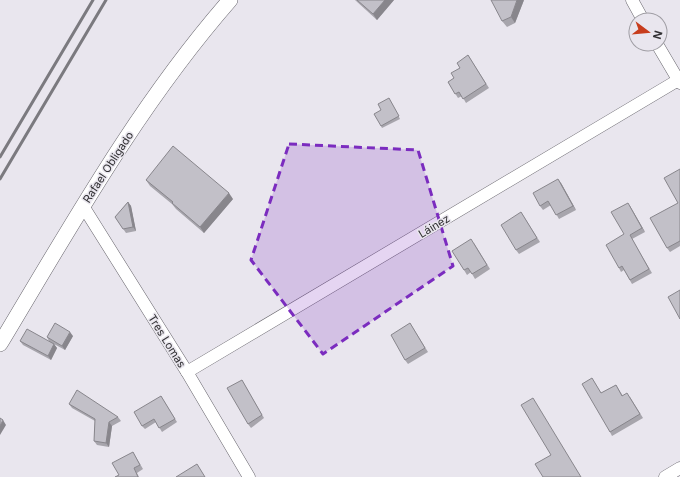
<svg xmlns="http://www.w3.org/2000/svg" width="680" height="477" viewBox="0 0 680 477" font-family="Inter,sans-serif">
	<style>
		.lines { fill: none; stroke-linecap: round; stroke-linejoin: round }
		.minor-casing { stroke: #67656c; stroke-width: 13 }
		.tertiary-casing { stroke: #67656c; stroke-width: 16 }
		.minor { stroke: #fff; stroke-width: 12 }
		.tertiary { stroke: #fff; stroke-width: 15 }
		.rail { stroke: #7b7a7f; stroke-width: 3 }
		.wall { fill: #a7a5ac }
		.shaded-wall { fill: #88868c }
		.building { fill: #c2c0c8; stroke: #88868c }
		.marked { fill: #7b2cbf; fill-opacity: 0.2; stroke: #7b2cbf; stroke-width: 3; stroke-dasharray: 8 5; stroke-linejoin: round }
		.labels { text-anchor: middle; dominant-baseline: central; stroke-width: 3; stroke-linejoin: round; paint-order: stroke }
		.street-label { font-size: 11px; fill: #313033; stroke: #e9e6ee }
	</style>
	<rect width="100%" height="100%" fill="#e9e6ee"/>
	<g class="lines">
		<defs>
			<g id="minor">
				<path d="M632,0L643,20"/>
				<path d="M657,44L680,83"/>
				<path d="M83,206L187,372L249,477"/>
				<path d="M187,372L680,79"/>
				<path d="M665,477L680,468"/>
			</g>
			<path id="tertiary" d="M0,344C71,226 139,104 230,0"/>
		</defs>
		<use href="#minor" class="minor-casing"/>
		<use href="#tertiary" class="tertiary-casing"/>
		<use href="#minor" class="minor"/>
		<use href="#tertiary" class="tertiary"/>
		<g class="rail">
			<path d="M0,157L93,0"/>
			<path d="M0,179L106,0"/>
		</g>
	</g>
	<g class="wall">
		<path d="M355,0H394L377,20Z"/>
		<path d="M524,0L515,23L507,27L502,21Z"/>
		<path d="M468,55L489,88L466,103L462,96L458,98L448,82L454,78L460,68Z"/>
		<path d="M389,98L400,119L382,128L381,126V110Z"/>
		<path d="M680,169V246L670,252L667,248L678,203Z"/>
		<path d="M146,180L233,199L204,233L176,209L172,204L150,186Z"/>
		<path d="M561,183L576,210L559,219L551,205L543,210L540,206Z"/>
		<path d="M128,202L131,206L136,231L126,233L115,217Z"/>
		<path d="M630,206L645,232L632,239L652,273L632,284L624,270L621,272L619,268L624,234Z"/>
		<path d="M521,212L540,242L519,254L516,250Z"/>
		<path d="M474,243L490,269L475,279L471,272L467,275L464,270Z"/>
		<path d="M410,323L428,352L408,364L405,360Z"/>
		<path d="M73,336L65,350L54,344L57,348L51,360L23,345L20,341H49L47,337Z"/>
		<path d="M592,378L601,393L616,385L623,396L630,397L643,418L612,436L610,432Z"/>
		<path d="M242,380L264,418L251,428L248,424Z"/>
		<path d="M161,396L177,422L162,432L156,422L145,429L142,426Z"/>
		<path d="M69,404L118,417L121,421L112,426L109,447L97,445L94,441L95,421L72,408Z"/>
		<path d="M133,452L143,469L137,473L139,477H115L119,475Z"/>
	</g>
	<g class="shaded-wall">
		<path d="M385,0H394L377,20L373,14Z"/>
		<path d="M517,0H524L515,23L511,17Z"/>
		<path d="M558,179L561,183L576,210L573,206Z"/>
		<path d="M229,193L233,199L204,233L200,227Z"/>
		<path d="M128,202L131,206L136,231L133,227Z"/>
		<path d="M628,203L630,206L645,232L642,228Z"/>
		<path d="M70,332L73,336L65,350L62,346Z"/>
		<path d="M54,344L57,348L51,360L48,356Z"/>
		<path d="M3,420L6,425L0,435V426Z"/>
		<path d="M109,422L112,426L109,447L106,443Z"/>
	</g>
	<g class="building">
		<path d="M357,0H385L373,14Z"/>
		<path d="M491,0H517L511,17L502,21Z"/>
		<path d="M468,55L486,84L463,99L459,92L455,94L448,82L454,78L451,73L460,68L457,63Z"/>
		<path d="M389,98L399,116L381,126L374,114L381,110L378,104Z"/>
		<path d="M173,146L229,193L200,227L172,203L173,202L146,180Z"/>
		<path d="M680,169V241L667,248L650,218L678,203L664,178Z"/>
		<path d="M558,179L573,206L556,215L548,201L540,206L533,193Z"/>
		<path d="M128,202L133,227L123,229L115,217Z"/>
		<path d="M628,203L642,228L630,235L649,269L630,280L622,266L619,268L606,245L624,234L611,212Z"/>
		<path d="M521,212L537,238L516,250L501,225Z"/>
		<path d="M471,239L487,265L472,274L468,268L464,270L452,251Z"/>
		<path d="M680,290V319L668,297Z"/>
		<path d="M55,323L70,332L62,346L47,337Z"/>
		<path d="M410,323L425,348L405,360L391,335Z"/>
		<path d="M27,329L54,344L48,356L20,341Z"/>
		<path d="M592,378L601,393L616,385L622,396L627,393L640,414L610,432L582,384Z"/>
		<path d="M242,380L262,415L248,424L227,388Z"/>
		<path d="M77,390L118,417L109,422L106,443L94,441L95,419L69,404Z"/>
		<path d="M161,396L175,419L159,428L154,419L142,426L134,412Z"/>
		<path d="M533,398L581,477H543L535,464L551,455L521,405Z"/>
		<path d="M0,418L3,420L0,426Z"/>
		<path d="M133,452L140,465L134,468L138,477H115L119,475L112,463Z"/>
		<path d="M197,464L205,477H176Z"/>
	</g>
	<path class="marked" d="M289,144L418,150L453,266L323,354L251,260Z"/>
	<g class="labels">
		<g class="street-label">
			<text transform="translate(108 167) rotate(-57)">Rafael Obligado</text>
			<text transform="translate(434 226) rotate(-31)">Láinez</text>
			<text transform="translate(167 341) rotate(58)">Tres Lomas</text>
		</g>
	</g>
	<g transform="translate(648 32) rotate(106)"><circle r="19" fill="#e9e6ee" stroke="#9f9da3"/>
	<path d="M0-3L7 15L0 10L-7 15Z" fill="#c73d1d"/>
	<text y="-6" font-size="11" font-weight="bold" text-anchor="middle" fill="#313033">N</text>
	</g>
</svg>
